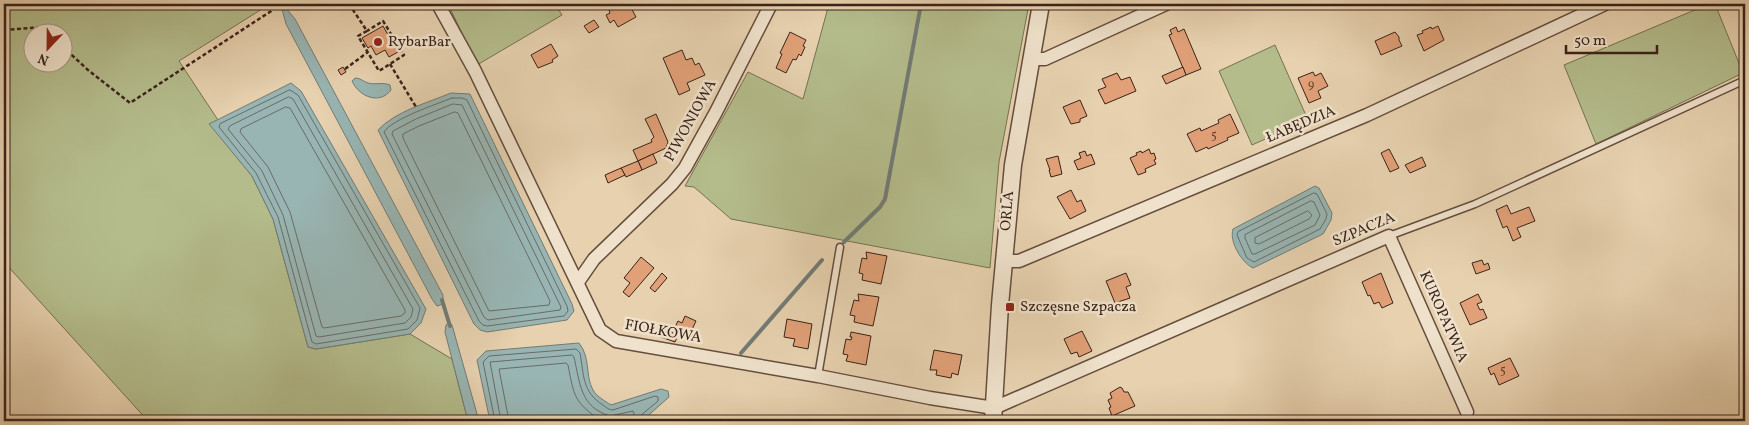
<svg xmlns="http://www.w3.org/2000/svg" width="1749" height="425" viewBox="0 0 1749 425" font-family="Vollkorn,serif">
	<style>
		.green { fill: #b4bc8c; stroke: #777052; fill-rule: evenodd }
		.water { fill: #98b5b3; stroke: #727b75 }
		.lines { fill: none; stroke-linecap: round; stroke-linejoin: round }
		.shore { stroke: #696c66; stroke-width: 1 }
		.stream { stroke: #727b75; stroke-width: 4 }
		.building { fill: #e1a077; stroke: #3a2319 }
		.service-casing { stroke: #654e3e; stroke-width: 9 }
		.minor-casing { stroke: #654e3e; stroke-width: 15 }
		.tertiary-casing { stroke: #654e3e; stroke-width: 19 }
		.path { stroke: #3a2319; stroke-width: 2.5; stroke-dasharray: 4 2.5; stroke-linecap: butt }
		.service { stroke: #efe1cb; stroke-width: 6 }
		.minor { stroke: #efe1cb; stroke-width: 12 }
		.tertiary { stroke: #efe1cb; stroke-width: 16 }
		.poi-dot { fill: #8f2418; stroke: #efe1cb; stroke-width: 2 }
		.labels { text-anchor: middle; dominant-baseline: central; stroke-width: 5; stroke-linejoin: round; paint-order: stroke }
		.number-label { font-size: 12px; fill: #644230 }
		.poi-label { font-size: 15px; fill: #3a2319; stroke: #efe1cb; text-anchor: start }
		.street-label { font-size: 15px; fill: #3a2319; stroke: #efe1cb }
	</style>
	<rect width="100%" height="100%" fill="#e7d1af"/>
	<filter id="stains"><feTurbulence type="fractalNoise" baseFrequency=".004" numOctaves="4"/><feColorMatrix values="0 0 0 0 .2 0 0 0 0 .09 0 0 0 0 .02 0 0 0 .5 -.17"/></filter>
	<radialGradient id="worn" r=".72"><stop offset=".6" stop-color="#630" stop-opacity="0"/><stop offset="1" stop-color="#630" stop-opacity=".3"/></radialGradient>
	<g class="green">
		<path d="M4,4H270L179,61L218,120L210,124L252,176L273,219L308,347L316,349L410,334L452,359L468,421H148L4,262ZM32,32H62V62H32Z"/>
		<path d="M448,4H555L562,15L477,65Z"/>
		<path d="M829,4H1029L999,162L990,268L731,219L694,187L685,186L748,72L803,99Z"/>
		<path d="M1709,4H1715L1743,73L1596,144L1564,65Z"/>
		<path d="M1275,45L1308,120L1252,145L1219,71Z"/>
	</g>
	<g class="water">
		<path d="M285,7L295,19L443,295V304L437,306L432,299L286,24L282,9Z"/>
		<path d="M355,78C361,78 362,81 368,83C375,85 383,82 390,85L391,90C380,105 359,97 352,81Z"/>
		<path d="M291,83L301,91L426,309L421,323L410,334L316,349L308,347L273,219L252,176L209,124Z"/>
		<path d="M451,93L470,94L572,304L574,311L567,320L487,332L480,330L474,324L378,130C396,111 427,103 451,93Z"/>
		<path d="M1315,186L1319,188L1332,213L1331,220L1323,234L1253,268C1241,262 1229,241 1233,229Z"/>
		<path d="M449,322L452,325L479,421H468L445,332L446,325Z"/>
		<path d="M579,343C591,358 585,376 593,390C597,397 605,401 611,405L661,389L668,391L669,397L642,421H490L477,360L486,351Z"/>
	</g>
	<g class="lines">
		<g class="shore">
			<path d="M290,90L298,95L420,308L417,320L408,329L316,344L312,342L278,217L256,173L219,127L220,124Z"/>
			<path d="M289,97L293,99L413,309L411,317L405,323L319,337L316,336L283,215L262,171L228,129L230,126Z"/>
			<path d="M452,98H462L467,100L567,306L568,311L564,316L487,326L483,325L479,321L384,132C392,119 437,104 452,98Z"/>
			<path d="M453,104L462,105L561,307L560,310L488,320L484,317L392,134L393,131L416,119Z"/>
			<path d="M286,107L290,108L405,310V313L401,316L324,328L322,327L290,212L268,167L240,132L241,129Z"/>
			<path d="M455,112L458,113L550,301L549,305L489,311L403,138V134L419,126Z"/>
			<path d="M1314,193L1317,194L1327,214L1326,219L1320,229L1254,262L1247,258L1237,235L1238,232Z"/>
			<path d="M1311,201L1314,202L1320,215L1315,225L1255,254H1252L1245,238V235Z"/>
			<path d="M1308,211L1312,215L1309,219L1259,244L1255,243V238Z"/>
			<path d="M495,421L483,362L489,356L576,349L580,353C584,375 582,392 603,405C607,408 609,410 613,410L655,396L658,397V401L640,416L639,421"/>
			<path d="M501,421L490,362L572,355L574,357C580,383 580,407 610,416L633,411L634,413L633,421"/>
			<path d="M509,421L499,369L566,363L568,365C574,396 574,403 602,421"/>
		</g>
		<g class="stream">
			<path d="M844,242L880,207L885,199L921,4"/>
			<path d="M442,300L450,326"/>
			<path d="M741,353L822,260"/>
		</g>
	</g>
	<g class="building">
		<path d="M611,4H629L636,17L618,27L614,20L610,23L606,15L610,13L609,10L611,9L609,5Z"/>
		<path d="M594,20L599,27L589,33L584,26Z"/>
		<path d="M383,26L398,52L389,57L385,50L376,55L371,46L368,48L362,38Z"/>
		<path d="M1438,26L1444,40L1424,51L1417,35L1423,33L1422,31L1431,27L1432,29Z"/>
		<path d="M1176,27L1178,32L1184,29L1201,69L1186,75L1169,35L1172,34L1170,30Z"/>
		<path d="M790,32L806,40L803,46L805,47L801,56L799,54L796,60L793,59L786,73L776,68L782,54L780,53Z"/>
		<path d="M1395,32L1399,37V40L1402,46L1381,55L1375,41Z"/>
		<path d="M551,44L558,56L552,60L553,62L538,68L531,55Z"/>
		<path d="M682,50L686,60L692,58L695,65L699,63L705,75L687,83L690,90L679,95L663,58Z"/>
		<path d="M343,67L346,72L341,75L338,70Z"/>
		<path d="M1183,67L1186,75L1166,84L1162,76Z"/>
		<path d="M1313,72L1315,76L1321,73L1328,86L1318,91L1321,98L1309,103L1298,78Z"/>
		<path d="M1117,73L1121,80L1130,77L1136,91L1105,104L1098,90L1106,87L1102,79Z"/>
		<path d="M1080,100L1087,116L1080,119V122L1071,124L1063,107Z"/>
		<path d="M656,114L668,142L666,148L638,161L633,150L652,142L651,140L654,137L645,119Z"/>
		<path d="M1230,114L1239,133L1227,138L1228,140L1208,149L1207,147L1196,152L1187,134L1200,128L1201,131L1219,123L1218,120Z"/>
		<path d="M1149,149L1151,154L1154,153L1156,159L1154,160L1156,164L1145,169L1146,172L1138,175L1130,158L1137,155L1136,153L1141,151L1142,153Z"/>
		<path d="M1389,149L1399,168L1390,172L1381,153Z"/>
		<path d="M1085,151L1087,156L1091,154L1095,164L1078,170L1074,161L1081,158L1079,153Z"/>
		<path d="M653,154L657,163L642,170L638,161Z"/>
		<path d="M1058,156L1062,174L1051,177L1049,170H1050L1046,159Z"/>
		<path d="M1422,157L1426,166L1410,173L1405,165Z"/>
		<path d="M638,161L642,170L626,177L621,168Z"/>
		<path d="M621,168L625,175L608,183L605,175Z"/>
		<path d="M1071,190L1077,202L1081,200L1086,211L1070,219L1057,197Z"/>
		<path d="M1507,205L1511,214L1529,207L1535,221L1517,228L1521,237L1513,241L1507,226L1503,228L1496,210Z"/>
		<path d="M866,252L887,256L881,284L862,280L863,274L859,273L862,258L867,259Z"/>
		<path d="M641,257L654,268L629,297L623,292L630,283L624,278Z"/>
		<path d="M1482,260L1484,265L1488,263L1490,269L1476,274L1472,263Z"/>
		<path d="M662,273L667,278L655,292L650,288Z"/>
		<path d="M1126,273L1131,285L1126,287L1130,298L1115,303L1106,281Z"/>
		<path d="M1381,273L1393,303L1382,308L1379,302L1374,304L1370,295L1368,296L1362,282Z"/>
		<path d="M858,294L879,297L873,326L854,322L855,316L850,315L854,300L859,301Z"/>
		<path d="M1478,294L1482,302L1477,304L1480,310L1483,309L1487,318L1470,325L1460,303Z"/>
		<path d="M685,316L696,321L689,336L674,329L678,321L682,323Z"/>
		<path d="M787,319L812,324L808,349L793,346L795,339L784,337Z"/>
		<path d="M661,328L678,335L675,342L658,336Z"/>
		<path d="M1082,331L1092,351L1079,357L1077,352L1071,354L1064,339Z"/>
		<path d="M851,332L871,336L866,365L846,361L848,355L843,354L846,339L851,340L852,337H850Z"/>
		<path d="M934,350L962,355L958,375L952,373L951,378L936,375L937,370H930Z"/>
		<path d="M1510,358L1519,376L1499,385L1494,373L1491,375L1488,368Z"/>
		<path d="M1120,387L1122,388L1124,392H1128L1135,406L1112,416L1109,408L1111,407L1108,400L1112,398L1110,393Z"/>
	</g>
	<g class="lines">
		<defs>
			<g id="service">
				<path d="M1389,236L1475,204L1745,80"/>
				<path d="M818,376L840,247"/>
			</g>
			<g id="minor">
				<path d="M438,4L475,71L600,330L616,341L818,376L930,398L994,408L1389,236L1467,412"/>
				<path d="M1031,59H1045L1166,4"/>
				<path d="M1004,261H1019L1367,115L1605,4"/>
				<path d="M578,282L594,259L672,184L685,168L716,112L771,4"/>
			</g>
			<path id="tertiary" d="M993,421L1000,305L1013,165L1041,4"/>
		</defs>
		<use href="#service" class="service-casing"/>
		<use href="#minor" class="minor-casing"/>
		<use href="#tertiary" class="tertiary-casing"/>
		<g class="path">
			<path d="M349,4L367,31L358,36L379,71L404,55L383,21L367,31"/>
			<path d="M4,30L42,27L48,32"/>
			<path d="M62,46L88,70L130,103L282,4"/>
			<path d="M390,64L416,107"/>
			<path d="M345,69L368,52"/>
		</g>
		<use href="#service" class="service"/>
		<use href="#minor" class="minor"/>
		<use href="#tertiary" class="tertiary"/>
	</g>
	<g class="poi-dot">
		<circle cx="378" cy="42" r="5"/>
		<rect x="1005" y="302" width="10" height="10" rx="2.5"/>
	</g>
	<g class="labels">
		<g class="number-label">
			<text x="1311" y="85">9</text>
			<text x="1214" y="136">5</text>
			<text x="1503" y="371">5</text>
		</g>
		<g class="poi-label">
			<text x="388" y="42">RybarBar</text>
			<text x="1020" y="307">Szczęsne Szpacza</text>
		</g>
		<g class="street-label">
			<text transform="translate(691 121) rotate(-61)">PIWONIOWA</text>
			<text transform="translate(1301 125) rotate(-23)">ŁABĘDZIA</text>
			<text transform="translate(1008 211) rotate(-85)">ORLA</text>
			<text transform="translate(1364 230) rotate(-23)">SZPACZA</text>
			<text transform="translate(1443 317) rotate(66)">KUROPATWIA</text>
			<text transform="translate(663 332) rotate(10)">FIOŁKOWA</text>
		</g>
	</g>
	<rect width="1749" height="425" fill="none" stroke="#e7d1af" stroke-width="20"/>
	<rect x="5" y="5" width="1739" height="415" fill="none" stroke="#3a2319" stroke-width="2.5"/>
	<rect x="10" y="10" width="1729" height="405" fill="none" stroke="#3a2319"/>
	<g transform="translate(48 48) rotate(202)"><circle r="24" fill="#efe1cb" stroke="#a79584"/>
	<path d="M0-4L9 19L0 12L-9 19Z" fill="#8f2418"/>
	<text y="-8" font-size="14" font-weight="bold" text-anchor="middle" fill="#3a2319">N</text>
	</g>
	<path d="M1566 45v8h91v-8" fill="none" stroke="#3a2319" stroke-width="2.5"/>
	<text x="1574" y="45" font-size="15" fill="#3a2319" stroke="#efe1cb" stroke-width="4" paint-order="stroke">50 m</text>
	<rect width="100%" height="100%" filter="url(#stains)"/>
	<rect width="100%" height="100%" fill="url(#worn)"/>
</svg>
